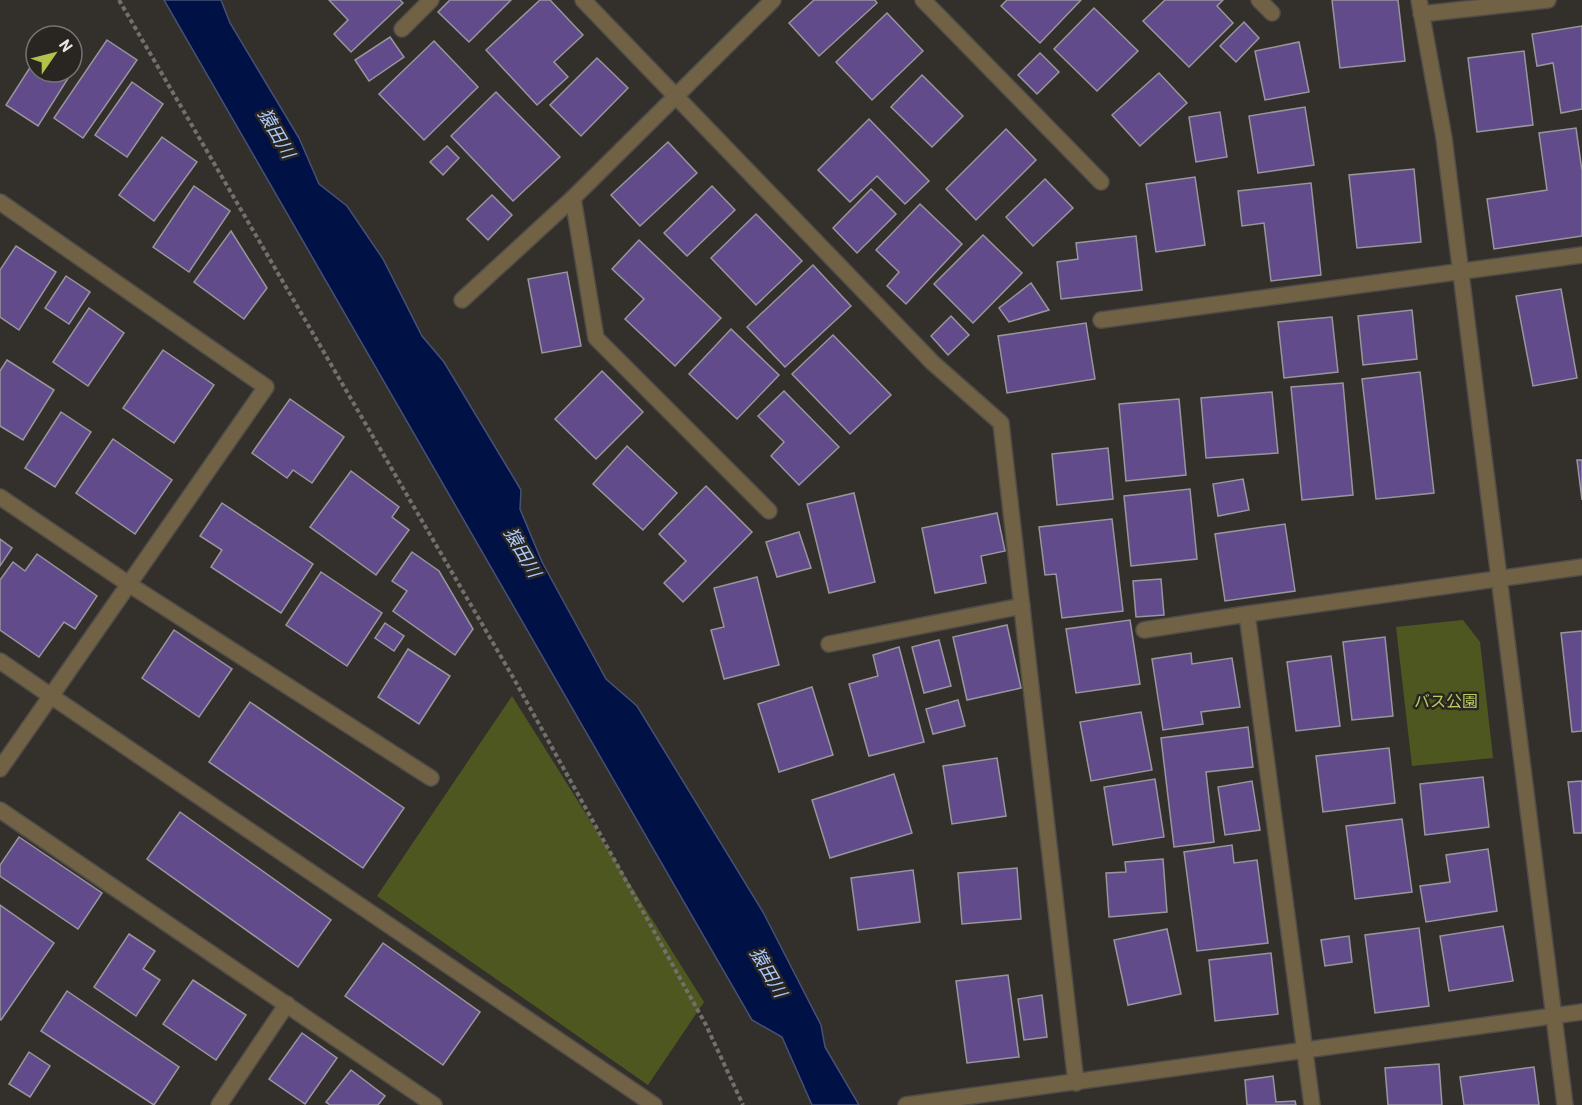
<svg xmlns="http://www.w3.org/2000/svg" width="1582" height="1105" viewBox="0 0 1582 1105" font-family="Barlow,'Noto Sans JP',sans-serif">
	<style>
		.green { fill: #4f5721 }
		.water { fill: #001146; stroke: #465175; stroke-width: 1.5 }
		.building { fill: #624b8b; stroke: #98969c; stroke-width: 1.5 }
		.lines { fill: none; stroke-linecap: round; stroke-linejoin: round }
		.minor-casing { stroke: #504d49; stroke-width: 18 }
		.path { stroke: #726f6c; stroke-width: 4; stroke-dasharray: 4.5 3; stroke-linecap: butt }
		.minor { stroke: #716145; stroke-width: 15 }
		.labels { text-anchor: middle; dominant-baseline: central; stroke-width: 5; stroke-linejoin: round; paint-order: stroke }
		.park-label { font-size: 16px; fill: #bdcc61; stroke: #292622 }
		.water-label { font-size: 18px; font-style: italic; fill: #adcbff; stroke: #292622 }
	</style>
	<rect width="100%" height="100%" fill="#33302c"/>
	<g class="green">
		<path d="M1463,620L1480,642L1493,758L1412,766L1396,627Z"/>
		<path d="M512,696L704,1002L648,1085L377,896Z"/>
	</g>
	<path class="water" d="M164,0H221L230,23L299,138L319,184L347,206L383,259L422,336L444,362L521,490L520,509L542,562L606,679L637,706L763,912L821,1025L825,1047L859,1105H812L782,1037L752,1020Z"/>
	<g class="building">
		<path d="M329,0H400L403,3L351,52L334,34L348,20Z"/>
		<path d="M450,0H511L469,42L438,12Z"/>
		<path d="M540,0H550L583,35L554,62L568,77L537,105L486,50Z"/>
		<path d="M814,0H875L877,3L819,56L789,23Z"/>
		<path d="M1007,0H1081L1040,43L1001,6Z"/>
		<path d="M1165,0H1223L1217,6L1233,23L1189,67L1143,21Z"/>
		<path d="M1332,0H1398L1405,61L1340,68Z"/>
		<path d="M1094,8L1138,51L1097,91L1054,49Z"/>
		<path d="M887,13L923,51L872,100L836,62Z"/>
		<path d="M1244,22L1259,38L1236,62L1220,46Z"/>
		<path d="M1582,26V109L1561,113L1553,63L1537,66L1532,34Z"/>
		<path d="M390,37L404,57L369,81L355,60Z"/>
		<path d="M107,40L137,60L83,138L54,118Z"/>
		<path d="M434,41L478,87L424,140L379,94Z"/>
		<path d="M1299,42L1309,92L1265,100L1255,51Z"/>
		<path d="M1524,51L1533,125L1477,132L1468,58Z"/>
		<path d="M1040,53L1059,72L1037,94L1018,75Z"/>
		<path d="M36,58V72H72L38,126L6,105Z"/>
		<path d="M597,58L628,88L581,136L550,105Z"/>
		<path d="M1159,73L1187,103L1140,146L1112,115Z"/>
		<path d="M922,75L963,116L932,147L891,107Z"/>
		<path d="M132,82L163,104L127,157L95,135Z"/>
		<path d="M496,92L560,157L513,201L451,136Z"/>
		<path d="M1305,107L1314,165L1258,173L1249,116Z"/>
		<path d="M1220,112L1227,157L1196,162L1189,117Z"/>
		<path d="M869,119L929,181L905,204L877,176L850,202L818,170Z"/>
		<path d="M1576,128L1582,171V236L1494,249L1487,199L1547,190L1539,133Z"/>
		<path d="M1006,129L1036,160L976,220L946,189Z"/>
		<path d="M162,137L197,162L154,221L119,195Z"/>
		<path d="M668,142L697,173L640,226L611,195Z"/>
		<path d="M447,146L459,158L443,175L430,162Z"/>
		<path d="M1414,169L1421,242L1357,248L1349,175Z"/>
		<path d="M1195,177L1205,245L1156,252L1146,184Z"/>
		<path d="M1045,179L1073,208L1033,246L1006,217Z"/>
		<path d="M1311,183L1321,275L1271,281L1264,223L1242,226L1238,191Z"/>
		<path d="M194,186L230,211L189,272L153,247Z"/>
		<path d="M712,186L735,210L687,256L664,233Z"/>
		<path d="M871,189L896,214L857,253L833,228Z"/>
		<path d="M492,195L512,215L488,240L467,219Z"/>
		<path d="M920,204L962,244L906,304L887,286L899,272L876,250Z"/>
		<path d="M756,214L802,261L756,305L711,258Z"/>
		<path d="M231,231L267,288L244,319L194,282Z"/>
		<path d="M983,235L1022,273L973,323L934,284Z"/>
		<path d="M1136,236L1142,290L1061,299L1057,262L1078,259L1076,243Z"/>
		<path d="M639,240L721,318L675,366L625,319L644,299L612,269Z"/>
		<path d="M16,246L56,272L19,330L0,317V270Z"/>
		<path d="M813,265L851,306L785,367L747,327Z"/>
		<path d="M567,272L581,346L542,353L528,279Z"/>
		<path d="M66,276L90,292L69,324L45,308Z"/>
		<path d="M1031,283L1049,310L1009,322L999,308Z"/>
		<path d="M1561,289L1577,378L1533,386L1516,296Z"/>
		<path d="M89,308L124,333L88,386L53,362Z"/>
		<path d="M1412,310L1417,359L1363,365L1358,316Z"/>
		<path d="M951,316L969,335L948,355L931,336Z"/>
		<path d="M1332,317L1338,372L1284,378L1278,322Z"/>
		<path d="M1086,323L1095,379L1007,393L998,336Z"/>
		<path d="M731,329L779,375L737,419L689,374Z"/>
		<path d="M833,335L891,395L850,434L792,374Z"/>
		<path d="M163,350L214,385L174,443L123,408Z"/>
		<path d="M7,360L54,390L23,440L0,426V371Z"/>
		<path d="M602,371L643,412L596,459L555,419Z"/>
		<path d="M1420,372L1434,493L1376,499L1362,379Z"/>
		<path d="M1343,383L1353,495L1302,500L1291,387Z"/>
		<path d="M784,391L839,447L799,485L771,456L784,442L758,416Z"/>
		<path d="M1272,392L1278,453L1206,458L1201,398Z"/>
		<path d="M290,399L344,437L312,483L293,470L287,478L252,453Z"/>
		<path d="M1179,399L1186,475L1126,481L1119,404Z"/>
		<path d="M61,412L91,432L55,487L25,468Z"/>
		<path d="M113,439L172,480L135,534L76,493Z"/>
		<path d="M627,446L677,493L643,530L593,484Z"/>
		<path d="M1108,448L1113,499L1057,505L1052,454Z"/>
		<path d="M1577,460H1582V500Z"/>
		<path d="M351,471L399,507L392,517L409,530L376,575L310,527Z"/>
		<path d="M1243,479L1249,510L1218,516L1213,484Z"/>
		<path d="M706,486L752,532L683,602L664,583L686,561L659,534Z"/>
		<path d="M1190,489L1197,559L1131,566L1124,496Z"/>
		<path d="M854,493L875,582L829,593L807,504Z"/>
		<path d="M222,503L313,564L281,613L211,567L222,550L200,536Z"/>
		<path d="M997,513L1005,551L981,556L986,583L935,593L922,528Z"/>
		<path d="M1112,519L1123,611L1062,618L1056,574L1045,575L1039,527Z"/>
		<path d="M1285,524L1295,591L1225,601L1215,534Z"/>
		<path d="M799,532L811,568L777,577L766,542Z"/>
		<path d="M0,539L12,548L0,566Z"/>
		<path d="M412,552L439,571L473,629L455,655L393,611L407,591L392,581Z"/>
		<path d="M37,554L97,596L75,629L64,622L39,657L0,630V580L13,562L25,571Z"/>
		<path d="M321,572L382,613L347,666L286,625Z"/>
		<path d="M757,577L779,665L724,679L711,630L724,627L714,588Z"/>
		<path d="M1161,579L1164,615L1136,617L1133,581Z"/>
		<path d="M1130,620L1140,684L1076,693L1066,629Z"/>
		<path d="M385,623L404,636L394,651L375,638Z"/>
		<path d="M1007,625L1021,688L967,700L953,637Z"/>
		<path d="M174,630L232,669L199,717L142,678Z"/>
		<path d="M1582,631V731L1572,732L1561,633Z"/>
		<path d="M1385,637L1393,716L1352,720L1343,642Z"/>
		<path d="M939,640L951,686L924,693L912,647Z"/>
		<path d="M899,647L924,742L869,756L849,684L878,676L873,655Z"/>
		<path d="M408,649L450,676L419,724L378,697Z"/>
		<path d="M1191,653L1192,664L1232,658L1240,707L1201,712L1203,724L1163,730L1152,659Z"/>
		<path d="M1331,656L1340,726L1296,731L1287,662Z"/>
		<path d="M812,687L833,755L779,772L758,704Z"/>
		<path d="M958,700L965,726L933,734L926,709Z"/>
		<path d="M250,702L404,808L363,868L209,762Z"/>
		<path d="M1141,712L1152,770L1091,781L1080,722Z"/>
		<path d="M1248,727L1253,767L1206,772L1214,842L1174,847L1161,738Z"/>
		<path d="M1389,748L1395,803L1323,812L1316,756Z"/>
		<path d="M997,758L1006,816L952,824L943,766Z"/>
		<path d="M894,774L912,833L830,858L812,800Z"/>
		<path d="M1483,777L1489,827L1425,835L1420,784Z"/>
		<path d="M1155,779L1164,837L1113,845L1104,787Z"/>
		<path d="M1252,781L1260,830L1225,835L1218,787Z"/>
		<path d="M1582,781V833H1574L1568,782Z"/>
		<path d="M180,812L331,920L298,967L147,859Z"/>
		<path d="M1402,819L1412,892L1355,899L1346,826Z"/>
		<path d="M19,837L102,893L78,929L0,876V865Z"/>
		<path d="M1232,845L1234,863L1257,860L1268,943L1197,951L1184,852Z"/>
		<path d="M1488,849L1497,911L1426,922L1420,886L1450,882L1446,855Z"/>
		<path d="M1163,859L1167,912L1109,917L1106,873L1126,872L1125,862Z"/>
		<path d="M1017,868L1021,919L962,924L958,873Z"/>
		<path d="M913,870L920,922L858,930L851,878Z"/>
		<path d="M0,905L54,943L1,1020L0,1019Z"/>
		<path d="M1503,926L1513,981L1449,991L1440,936Z"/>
		<path d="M1419,928L1429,1006L1375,1013L1365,935Z"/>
		<path d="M1167,929L1181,994L1128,1005L1114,940Z"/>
		<path d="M129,934L155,951L143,969L160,980L136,1016L94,987Z"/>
		<path d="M1349,936L1352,962L1325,966L1321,940Z"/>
		<path d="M383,943L480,1012L443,1065L345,996Z"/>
		<path d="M1271,953L1278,1014L1215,1021L1209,960Z"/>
		<path d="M1008,975L1019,1057L967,1063L956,981Z"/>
		<path d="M193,980L246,1015L216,1060L163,1024Z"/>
		<path d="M67,991L179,1067L154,1105L41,1031Z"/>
		<path d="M1042,995L1047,1037L1024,1040L1018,999Z"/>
		<path d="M302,1033L337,1058L305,1104L269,1079Z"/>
		<path d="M29,1052L50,1066L30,1097L9,1084Z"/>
		<path d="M1439,1064L1442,1105H1388L1385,1068Z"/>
		<path d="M1534,1067L1539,1105H1464L1460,1077Z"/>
		<path d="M351,1070L385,1096L378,1105H330L326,1102Z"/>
		<path d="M1273,1076L1276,1102L1295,1101L1296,1105H1247L1245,1080Z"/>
	</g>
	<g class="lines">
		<defs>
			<g id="minor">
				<path d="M583,0L933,363L1001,423L1076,1083"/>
				<path d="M923,0L1101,182"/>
				<path d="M1259,0L1272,13"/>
				<path d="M1419,0L1444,138L1565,1105"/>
				<path d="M1421,14L1548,0"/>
				<path d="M402,29L431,0"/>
				<path d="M573,198L596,338L769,511"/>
				<path d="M0,202L266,387L51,696L654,1105"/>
				<path d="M462,300L573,198L773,0"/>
				<path d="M1101,320L1582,255"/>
				<path d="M0,497L130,585L431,778"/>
				<path d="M1144,630L1247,614"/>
				<path d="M829,644L1022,606"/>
				<path d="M0,661L51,696L0,769"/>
				<path d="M0,810L434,1105"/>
				<path d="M219,1105L287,1004"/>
				<path d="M906,1105L1582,1012"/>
				<path d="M1312,1105L1247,614L1582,567"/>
			</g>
		</defs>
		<use href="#minor" class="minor-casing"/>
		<path class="path" d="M119,0L514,679L706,1025L743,1105"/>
		<use href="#minor" class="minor"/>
	</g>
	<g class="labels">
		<g class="park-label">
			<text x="1446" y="700">バス公園</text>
		</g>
		<g class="water-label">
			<text transform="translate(277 133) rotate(60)">猿田川</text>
			<text transform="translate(523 552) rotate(60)">猿田川</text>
			<text transform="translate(769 972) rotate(60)">猿田川</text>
		</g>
	</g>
	<g transform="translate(54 54) rotate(55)"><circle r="28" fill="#292622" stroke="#767370" stroke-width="1.5"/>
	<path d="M0-4.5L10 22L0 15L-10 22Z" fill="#b3c24b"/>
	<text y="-9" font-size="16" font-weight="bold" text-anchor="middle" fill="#e9e6e4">N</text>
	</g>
</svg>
